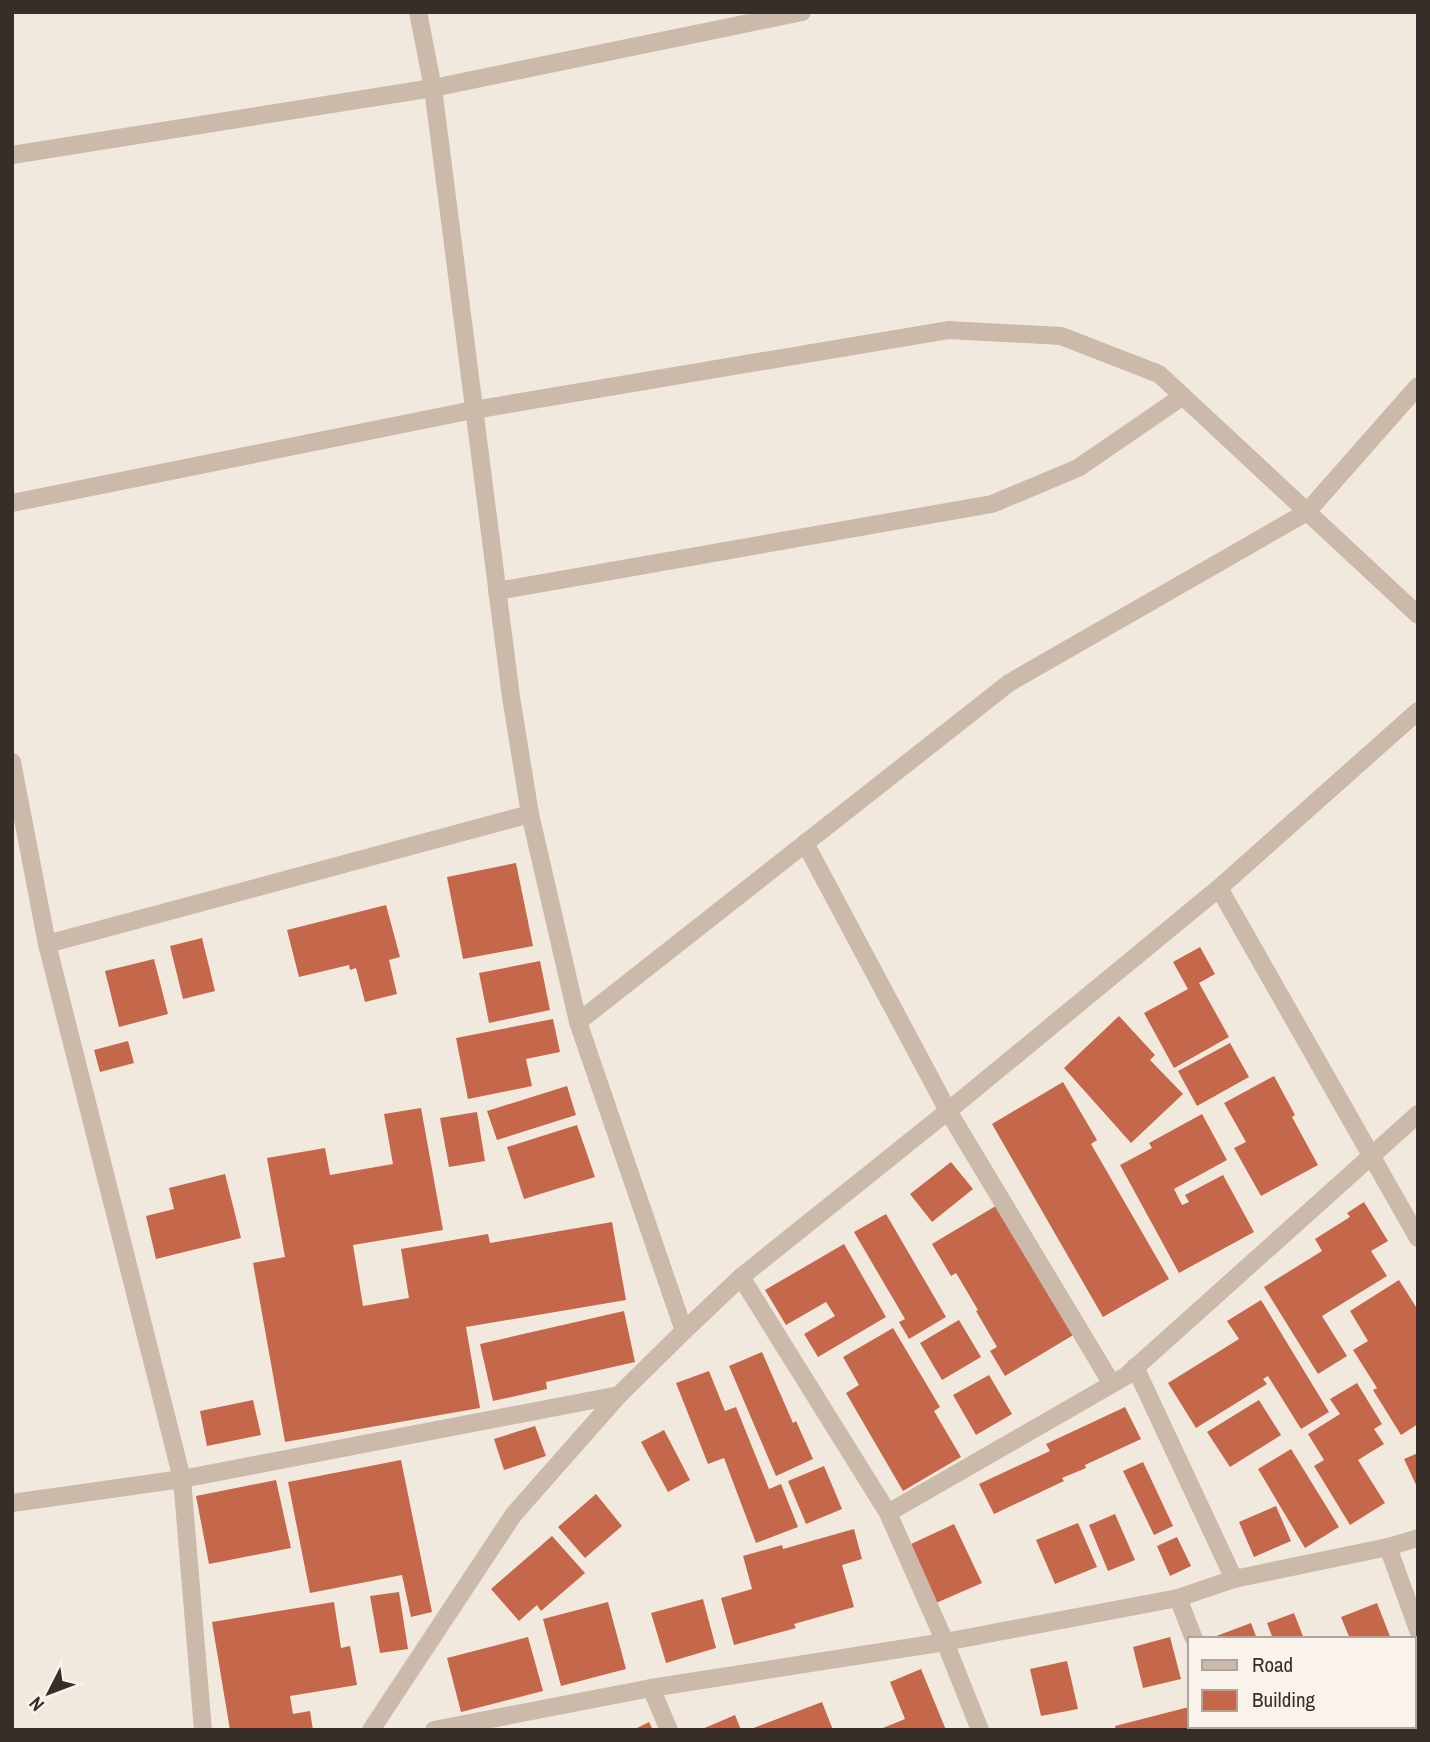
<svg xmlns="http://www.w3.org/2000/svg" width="1430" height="1742" viewBox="0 0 1430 1742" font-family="'Archivo Narrow',sans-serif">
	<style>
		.building { fill: #c4674a }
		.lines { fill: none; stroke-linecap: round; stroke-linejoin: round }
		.service { stroke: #cbb9aa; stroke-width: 18 }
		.minor { stroke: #cbb9aa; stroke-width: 18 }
	</style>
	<rect width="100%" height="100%" fill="#f2e9de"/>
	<g class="building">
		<path d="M516,863L533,946L463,959L447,877Z"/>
		<path d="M386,905L400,957L389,960L397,994L365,1002L356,968L350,970L349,965L299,977L287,930Z"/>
		<path d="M202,938L215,991L183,999L170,946Z"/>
		<path d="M1200,947L1215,974L1199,983L1229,1037L1174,1068L1144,1013L1188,989L1173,962Z"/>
		<path d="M154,959L168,1014L119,1027L105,971Z"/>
		<path d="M540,961L550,1010L489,1023L479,973Z"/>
		<path d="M1119,1016L1155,1055L1150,1060L1183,1094L1131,1143L1064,1068Z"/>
		<path d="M553,1019L560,1052L526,1059L532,1086L468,1099L456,1038Z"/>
		<path d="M128,1041L134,1063L100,1072L94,1050Z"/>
		<path d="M1230,1043L1249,1077L1197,1106L1178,1071Z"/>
		<path d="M1274,1076L1295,1115L1292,1117L1318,1165L1261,1196L1234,1148L1246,1142L1224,1103Z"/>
		<path d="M1063,1082L1097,1140L1091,1144L1169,1279L1103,1317L992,1124Z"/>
		<path d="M567,1086L576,1115L497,1140L487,1111Z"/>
		<path d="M421,1108L443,1230L353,1245L363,1306L409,1298L401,1249L488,1234L490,1243L612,1222L626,1300L466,1327L480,1408L285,1442L253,1263L285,1257L267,1158L325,1148L330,1175L393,1164L384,1114Z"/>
		<path d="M477,1112L485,1161L449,1167L440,1118Z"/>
		<path d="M1202,1114L1227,1160L1174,1189L1182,1205L1189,1202L1185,1195L1223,1175L1254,1232L1179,1273L1120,1165L1152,1148L1149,1143Z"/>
		<path d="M577,1125L595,1177L524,1199L507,1147Z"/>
		<path d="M951,1162L973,1189L932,1222L910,1194Z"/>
		<path d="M225,1174L241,1238L156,1259L146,1216L174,1209L169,1188Z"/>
		<path d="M1364,1202L1388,1241L1371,1251L1387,1276L1322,1316L1347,1356L1318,1374L1264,1287L1322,1251L1315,1239L1350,1217L1347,1213Z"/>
		<path d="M999,1204L1075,1334L1005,1376L990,1351L997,1347L976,1311L978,1310L956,1273L951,1276L932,1244Z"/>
		<path d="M886,1214L946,1317L909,1339L899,1322L905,1319L854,1232Z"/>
		<path d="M844,1244L886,1317L818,1357L804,1334L835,1316L826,1302L786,1325L765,1290Z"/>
		<path d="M1399,1280L1418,1310V1424L1401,1435L1373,1390L1377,1388L1353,1350L1368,1341L1350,1311Z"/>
		<path d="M1261,1300L1329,1412L1301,1429L1268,1376L1263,1379L1267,1384L1196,1428L1168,1383L1239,1339L1227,1321Z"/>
		<path d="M624,1311L635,1362L546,1382L547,1389L493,1401L480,1344Z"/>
		<path d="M959,1320L981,1357L942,1380L920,1343Z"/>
		<path d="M893,1328L940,1407L934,1411L961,1457L903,1491L846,1393L859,1385L843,1357Z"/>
		<path d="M762,1352L793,1423L796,1421L813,1459L776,1476L729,1366Z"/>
		<path d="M709,1371L725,1411L736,1407L769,1489L781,1484L798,1527L756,1543L724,1458L708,1464L676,1383Z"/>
		<path d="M989,1375L1012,1414L976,1435L953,1395Z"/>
		<path d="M1357,1383L1382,1424L1374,1429L1384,1444L1358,1460L1385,1503L1350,1525L1314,1466L1324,1460L1308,1434L1340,1414L1330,1399Z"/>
		<path d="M253,1400L261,1435L207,1446L200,1411Z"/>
		<path d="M1259,1400L1281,1435L1230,1467L1207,1432Z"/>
		<path d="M1125,1407L1141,1439L1085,1465L1086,1468L1062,1478L1064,1481L994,1514L979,1484L1050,1451L1046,1444Z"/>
		<path d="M535,1426L546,1456L504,1470L494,1439Z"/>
		<path d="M664,1430L690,1480L668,1492L641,1442Z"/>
		<path d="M1291,1449L1339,1527L1305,1548L1258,1469Z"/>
		<path d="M1418,1453V1489L1404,1459Z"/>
		<path d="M401,1460L432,1612L411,1617L402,1575L310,1593L288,1482Z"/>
		<path d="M1143,1462L1173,1526L1154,1535L1123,1471Z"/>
		<path d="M824,1466L842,1509L806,1524L788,1481Z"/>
		<path d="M276,1480L291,1548L209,1564L196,1496Z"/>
		<path d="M596,1494L622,1526L585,1558L558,1527Z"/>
		<path d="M1276,1506L1291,1541L1254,1557L1239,1522Z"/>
		<path d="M1115,1514L1135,1560L1108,1571L1089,1525Z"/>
		<path d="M1078,1523L1097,1567L1055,1584L1036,1540Z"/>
		<path d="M954,1524L982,1583L936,1603L909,1545Z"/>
		<path d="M854,1529L862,1559L842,1565L854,1607L794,1624L796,1628L734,1645L721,1598L752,1589L743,1556L782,1545L783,1549Z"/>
		<path d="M552,1536L585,1573L541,1611L537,1605L519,1621L491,1589Z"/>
		<path d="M1177,1537L1191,1566L1170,1576L1157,1546Z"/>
		<path d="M399,1592L408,1649L380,1653L370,1596Z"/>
		<path d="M703,1599L716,1648L666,1663L651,1613Z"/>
		<path d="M334,1602L341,1648L350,1646L357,1685L290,1696L293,1714L310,1711L313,1730H230L212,1622Z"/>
		<path d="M608,1602L626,1669L561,1686L543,1619Z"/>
		<path d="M1377,1603L1391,1639H1350L1341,1617Z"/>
		<path d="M1294,1613L1304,1639H1273L1267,1623Z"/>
		<path d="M1251,1623L1257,1639H1211V1638Z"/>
		<path d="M528,1637L543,1691L461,1712L447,1658Z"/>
		<path d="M1170,1637L1181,1679L1143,1688L1133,1647Z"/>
		<path d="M1067,1661L1078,1709L1041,1716L1030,1669Z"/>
		<path d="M921,1669L946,1730H878L905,1719L890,1682Z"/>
		<path d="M1414,1699L1418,1707V1730H1346L1355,1726H1414Z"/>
		<path d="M822,1702L833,1730H751V1729Z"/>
		<path d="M1189,1707L1190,1726H1195V1730H1116L1115,1726Z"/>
		<path d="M735,1715L741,1730H700Z"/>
		<path d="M649,1722L653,1730H633Z"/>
		<path d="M1249,1726H1286L1287,1730H1251Z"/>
	</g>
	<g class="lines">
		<g class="service">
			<path d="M497,591L992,504L1078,468L1183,396"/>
			<path d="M805,843L948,1111L1112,1384"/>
			<path d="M1135,1367L1234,1579"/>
			<path d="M651,1688L669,1730"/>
		</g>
		<g class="minor">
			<path d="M418,12L433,88L511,697L530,814L578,1022L684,1331"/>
			<path d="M12,155L433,88L802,12"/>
			<path d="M12,503L473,410L948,330L1061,336L1159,374L1418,615"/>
			<path d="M12,762L47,944L182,1479L203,1730"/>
			<path d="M1219,888L1418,1238"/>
			<path d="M47,944L530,814"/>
			<path d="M578,1022L1009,683L1307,512L1418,386"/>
			<path d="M741,1277L888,1513L945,1642L980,1730"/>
			<path d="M12,1503L182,1479L619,1395"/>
			<path d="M888,1513L1126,1376L1418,1114"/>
			<path d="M1388,1547L1418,1630"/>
			<path d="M1178,1598L1194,1639"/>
			<path d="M1227,1726L1228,1730"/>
			<path d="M371,1730L514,1514L619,1395L684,1331L741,1277L948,1111L1219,888L1418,711"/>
			<path d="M434,1730L651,1688L945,1642L1178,1598L1234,1579L1388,1547L1418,1538"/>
		</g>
	</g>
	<rect width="1430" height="1742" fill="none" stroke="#382e29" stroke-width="28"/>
	<rect x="1188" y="1637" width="228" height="91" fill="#faf3eb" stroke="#aca49d" stroke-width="2"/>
	<rect x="1202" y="1660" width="35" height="10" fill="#cbb9aa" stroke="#aca49d" stroke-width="2"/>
	<text x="1252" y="1672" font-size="21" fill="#382e29">Road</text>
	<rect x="1202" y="1690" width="35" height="21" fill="#c4674a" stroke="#aca49d" stroke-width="2"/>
	<text x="1252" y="1707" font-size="21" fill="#382e29">Building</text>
	<g transform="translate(49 1693) rotate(228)" stroke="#faf3eb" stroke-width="5" paint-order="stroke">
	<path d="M0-5L12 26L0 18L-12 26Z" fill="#382e29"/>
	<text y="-10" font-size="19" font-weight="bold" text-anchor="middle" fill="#382e29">N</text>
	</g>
</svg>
